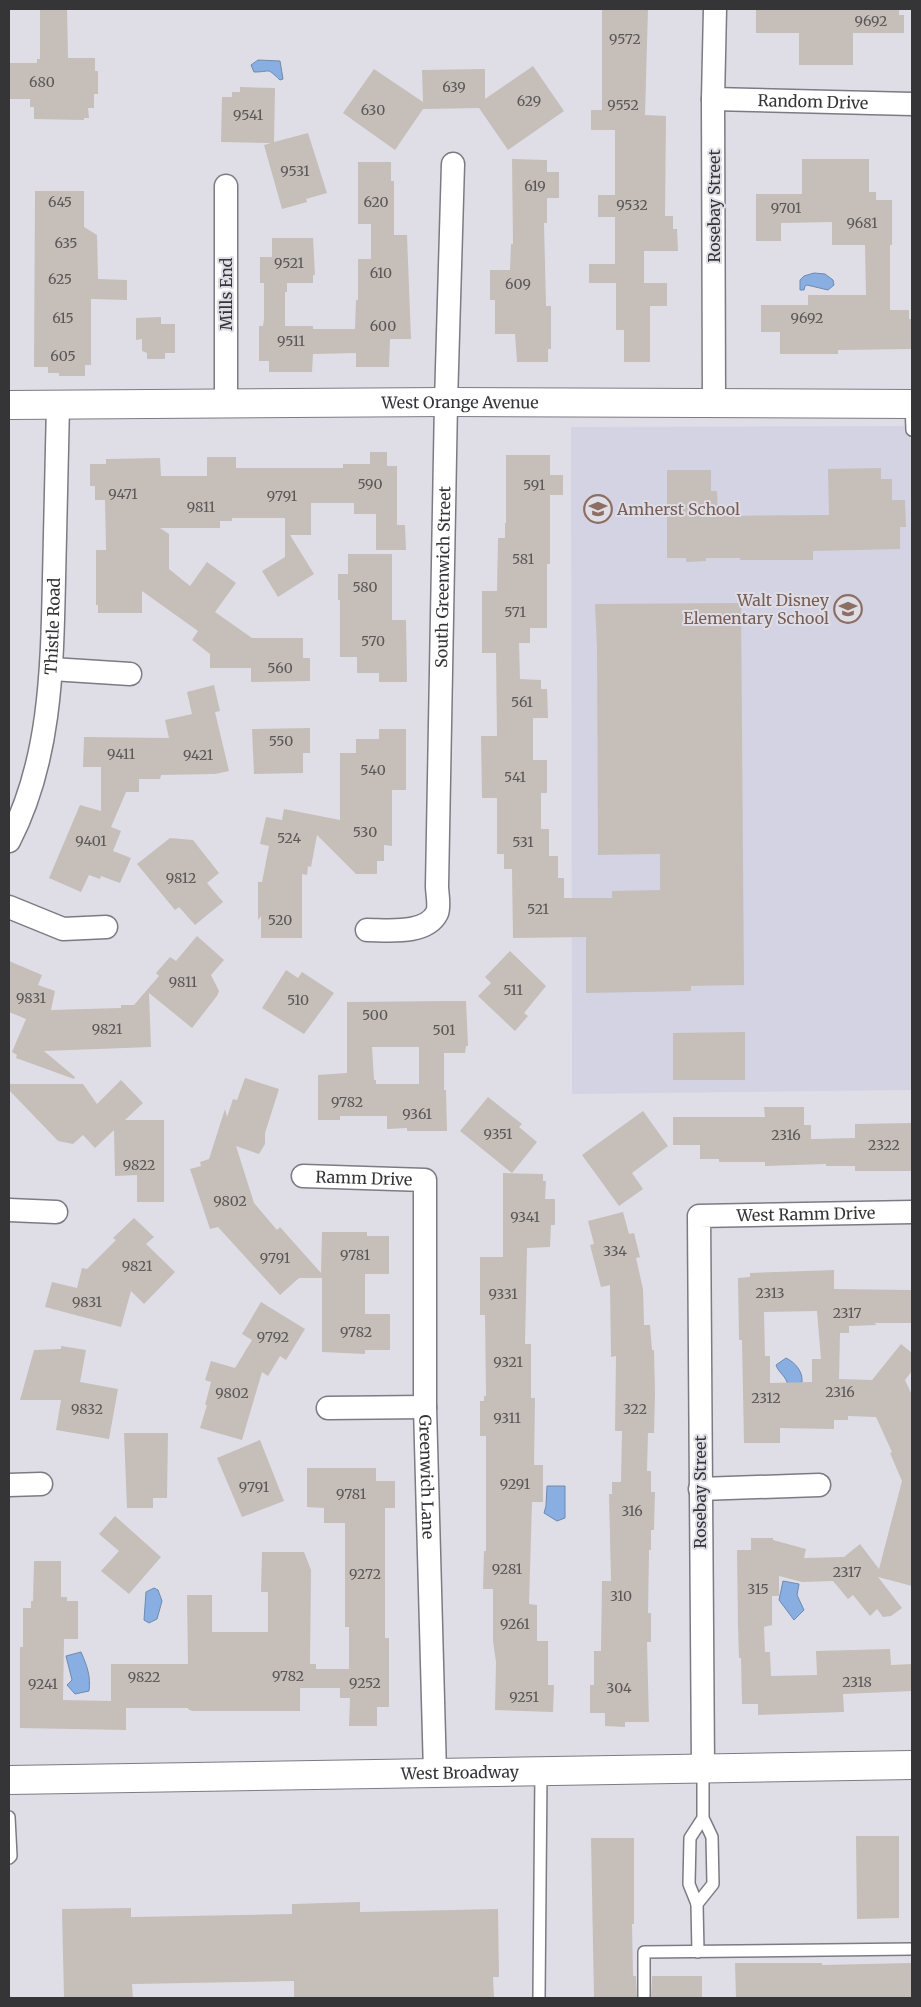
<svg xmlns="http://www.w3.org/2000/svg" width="921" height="2007" viewBox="0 0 921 2007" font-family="Merriweather,serif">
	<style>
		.built { fill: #d4d3e3 }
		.water { fill: #88aee2; stroke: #6f8aaf }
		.building { fill: #c6beb8; fill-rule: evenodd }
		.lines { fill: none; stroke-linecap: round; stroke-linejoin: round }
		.service-casing { stroke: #7c7b83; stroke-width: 14 }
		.minor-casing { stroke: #7c7b83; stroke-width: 25 }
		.tertiary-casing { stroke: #7c7b83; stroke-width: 30 }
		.secondary-casing { stroke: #7c7b83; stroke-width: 30 }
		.service { stroke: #fff; stroke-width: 11 }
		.minor { stroke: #fff; stroke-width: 22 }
		.tertiary { stroke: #fff; stroke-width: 28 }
		.secondary { stroke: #fff; stroke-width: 28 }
		.labels { text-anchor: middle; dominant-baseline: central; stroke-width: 4; stroke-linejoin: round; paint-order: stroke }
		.number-label { font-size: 14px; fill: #595758 }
		.street-label { font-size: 16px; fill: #353538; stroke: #dfdee7 }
		.education-label { font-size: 16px; fill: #785e54; stroke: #dfdee7; text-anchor: start }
	</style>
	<rect width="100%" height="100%" fill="#dfdee7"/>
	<path class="built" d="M912,426V1090L572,1094L571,427Z"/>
	<g class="water">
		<path d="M258,60L280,61L283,79L280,80C266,67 272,72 254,72L251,65Z"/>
		<path d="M814,273L825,274L833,280L834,285L828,290L807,285L805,286L804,290H800V280L804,276Z"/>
		<path d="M786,1358C796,1363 803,1372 802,1382L788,1386C786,1375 779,1374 776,1365Z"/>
		<path d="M547,1486H565V1518L557,1521L544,1513L546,1506Z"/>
		<path d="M783,1581L799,1584L797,1595L804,1610L794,1620L779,1600Z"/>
		<path d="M154,1588L158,1590L162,1601L157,1619L149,1623L144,1620L146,1592Z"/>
		<path d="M81,1652C87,1666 91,1676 89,1691L75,1694L67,1685L72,1680L66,1656Z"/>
	</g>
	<g class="building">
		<path d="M40,9H67L68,58H95V71H98V94H94V108H88L89,118H84V120L34,119V107H30V99H9V63H37V59H40Z"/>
		<path d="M602,9H648L645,115L666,116L665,216H673V229H677L678,251H644V283H667V306H650V362H624V330H616V283H589V264H615V217H598V195H615V130H591V110H602Z"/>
		<path d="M756,9H899V15H904V33H853V65H799V33H756Z"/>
		<path d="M533,66L564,111L508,150L479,108L423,109L395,150L343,113L374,69L423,102L422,70L485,69V99Z"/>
		<path d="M240,87L275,88L274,142L308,133L327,193L306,199L307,202L282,209L264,145L271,143L221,142L222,97H232V92H240Z"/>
		<path d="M512,159L547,160V172H559V198H547V223H544L546,306H551V349H548V362H517L515,334H495V300H490V270H510L511,244H513Z"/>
		<path d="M802,159H869V192H876V200H892V245H890V310H909V319H912V349L838,350V354H780V332H761V305H808V295H866L865,245H832V222L781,223V241H756V194H802Z"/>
		<path d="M358,162H391V181H394V235H407L411,339H390L389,367H356V353L313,354L312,372H269V361H259V326H263L264,319V283H260V257H272V238H313L315,275H313V283H287V292H285V326H313V329H355L356,300H358V259H371V224H358Z"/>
		<path d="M35,191H84V227L97,235L98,279L127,280V300L91,299V365H85V376H59V373H48V367H34Z"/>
		<path d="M161,317V324H175V353H165V359H147V353L142,351V339L136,340V318Z"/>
		<path d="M370,452H387V466H397V525H405L406,550H376V514H354V503H311V535H290L314,574L278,597L262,571L285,557V518H232V521H220V528H160L169,534V569L190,586L207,562L236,583L215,612L252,638H303V658H310V681L251,682V668H210V654L192,640L198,631L142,591V613H98V605H96V550H106L105,500H95V486H90V464H106V459L160,458L161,476H207V457H236V468H343V464H370Z"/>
		<path d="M506,455H550V475H563V495H550V564H547V628H530V643H519L520,679L541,680V689H547L548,718H533V760H547V793H541V829H549V856H558V878H564V898H612V891L660,890V854L598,855L597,647L595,604L741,603L744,985L691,986V991L586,993V937L513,938L512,869H504V854H497V798H482L481,736H497L496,653H482V591H497L498,538H505V523H506Z"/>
		<path d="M881,468V479H892V500H905L906,527H900V549L813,551V560H740V558H706V561L686,562V558H667V470H711V491H717L718,516L829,515L828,469Z"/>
		<path d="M348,554H392V620H406L407,682H379V673H357V657H340V600H338V574H348Z"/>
		<path d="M214,685L220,711L215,712L229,771L215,774L161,775L160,779H139V792H126L111,827L121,831L113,851L131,858L120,883L101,876L100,879L89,875L81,892L49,878L80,805L101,811V767H83L84,737L169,738L165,720L192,714L187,692Z"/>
		<path d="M310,728V753H303V773L254,774L252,729Z"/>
		<path d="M379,729H406V790H392V846L384,845V861H377V874H356L317,835L311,867L308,866L307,875L302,874V938H261V916L258,920V882H262L269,846L260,844L266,817L282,820L284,809L340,820V753H356V739H379Z"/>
		<path d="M170,838L193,840L219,873L207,883L223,902L195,925L179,907L175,910L137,864Z"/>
		<path d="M197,936L224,960L211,975L219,991L217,996L192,1028L149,993L151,1047L44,1051L75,1077L74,1079L16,1058L17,1055L12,1052L26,1019L9,1012V961L42,975L38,985L55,991L51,1010L121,1008V1005H134L159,976L156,973L170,957L176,961Z"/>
		<path d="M510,951L546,986L524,1013L528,1016L515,1031L478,996L491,983L485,977Z"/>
		<path d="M286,970L298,978L302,972L334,993L304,1034L262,1008Z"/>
		<path d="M449,1001H466L468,1046H466L465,1053H444V1090H446L447,1131H407V1128L387,1129V1116H340V1120H318V1075L347,1073V1002ZM372,1047H419V1084H376V1080H374Z"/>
		<path d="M745,1032V1080H673V1033Z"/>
		<path d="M245,1078L279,1089L265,1133V1144L259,1154L236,1146L254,1203L277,1230L280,1227L321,1273L322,1232H367V1236H389V1274H365V1314H390V1350H365V1354L322,1352V1278H299L280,1295L218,1227L210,1229L190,1169L201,1166L200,1162L209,1159L225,1109L227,1117L233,1099L237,1100Z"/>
		<path d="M121,1080L143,1103L125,1120H164V1202H137V1175L115,1176L114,1130L95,1148L83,1135L73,1144L58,1141L9,1090V1084H83L97,1104Z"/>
		<path d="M488,1097L522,1124L519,1127L537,1142L512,1173L460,1131Z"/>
		<path d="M764,1107H804V1125H811V1139L855,1138V1124L912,1123V1171H855V1166H826V1164L765,1166V1162H719V1159H700V1145H673V1117H765Z"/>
		<path d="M643,1111L668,1146L632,1173L643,1189L619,1206L582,1155Z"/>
		<path d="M503,1173L543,1174V1181H546L545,1199H555V1225H551L550,1247L527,1248L525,1344H531V1398H535L534,1465H543V1502H532L529,1604L537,1605V1641H548V1685H554L553,1712L495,1710L496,1662L493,1641V1589H483L484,1551H486V1436H480V1401H484V1396H486L485,1315H480V1257H503Z"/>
		<path d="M623,1212L629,1234L634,1233L640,1257L636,1258L643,1289L644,1325H650L652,1350H654L655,1393L654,1433H648L647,1471H651V1492H655L654,1530H651V1550H649L648,1613H651V1642H647L649,1722H625V1727L605,1726V1713H590V1685H594V1651H601L602,1581H611L609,1494H612V1482H621L622,1431H615L616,1356L611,1357L610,1285L601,1287L590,1245L594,1244L588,1221Z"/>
		<path d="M134,1218L154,1237L146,1244L175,1272L144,1304L131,1291L121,1327L45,1307L52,1282L77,1288L82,1268L87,1269L116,1240L113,1238Z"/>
		<path d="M834,1270V1289L912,1290V1323H874L877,1325L849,1326V1333H840L839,1379L872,1380L901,1344L912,1353V1371L905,1380L912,1395V1586L878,1577L902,1608L891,1616L883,1617L877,1609L870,1616L853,1595L848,1599L833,1581L802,1582L779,1576V1596H772V1625L764,1627L765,1652H770L771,1676L817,1675L816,1651L890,1649L891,1665L912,1664V1691L843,1694L844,1712L758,1715V1704H742L741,1658H739L738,1625L737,1550H751V1538H773V1540L806,1549L804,1558L844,1557L860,1544L879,1569L902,1481L890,1453L892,1452L876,1417L848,1416V1420H834V1429L780,1428V1443H744L742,1340H739L738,1278L750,1277V1273ZM817,1311L821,1359H812V1382L770,1383V1356H765L764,1312Z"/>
		<path d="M261,1302L305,1329L286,1360L280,1356L268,1376L262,1372L242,1440L200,1428L207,1405H205L211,1382L205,1380L211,1361L235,1368L252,1340L242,1334Z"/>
		<path d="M61,1346L86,1350L80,1382L118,1389L109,1439L56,1430L61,1400H20L34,1350L61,1349Z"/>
		<path d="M124,1433H168L167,1498H153V1508H127Z"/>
		<path d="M260,1440L284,1501L242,1517L217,1458Z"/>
		<path d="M307,1468H376V1481H395V1508H385V1638H389V1707H377V1726H349L350,1698H340V1688H300V1711H192L188,1709V1708H126V1730L20,1728V1647H23V1608H31V1601H33L34,1561H61V1597H67V1601H78V1639H64L63,1700L111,1701V1664H188L187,1595H212V1632H268V1592H261L262,1552H304L311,1570L310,1664H316V1669H349V1627H345V1523H324V1508L307,1507Z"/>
		<path d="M115,1516L161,1557L129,1594L101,1571L119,1551L99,1534Z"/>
		<path d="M856,1836H899V1918L857,1919Z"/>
		<path d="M591,1838H634V1924H632L633,1976H636L637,1998H594Z"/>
		<path d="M360,1902V1912L498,1909L499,1977H493L494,1998H294V1981L132,1984L133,1998H64L62,1909L131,1908V1917L292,1914V1904Z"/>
		<path d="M735,1963H822V1965L912,1963V1998H736Z"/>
		<path d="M652,1976H702V1998H651Z"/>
	</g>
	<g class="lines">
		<defs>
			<g id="service">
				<path d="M911,404L912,430"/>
				<path d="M703,1768V1818L712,1837L713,1884L697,1904L689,1884L690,1838L703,1818"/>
				<path d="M9,1817L11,1856L9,1858"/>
				<path d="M697,1904L698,1952"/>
				<path d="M539,1998L541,1771"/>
				<path d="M644,1998V1952L912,1949"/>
			</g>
			<g id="minor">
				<path id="s1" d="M713,99L912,104"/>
				<path d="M226,403V186"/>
				<path d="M714,404L713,99L715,9"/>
				<path d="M52,669L130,674"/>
				<path id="s2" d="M9,841C51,760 52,668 54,579C55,521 57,463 58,405"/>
				<path d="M9,907L63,929L106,927"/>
				<path id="s3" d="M367,930C388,930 426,935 437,913C440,906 437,893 437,886L446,402L453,164"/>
				<path id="s4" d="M303,1176L425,1180V1407L435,1773"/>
				<path d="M9,1210L56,1212"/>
				<path d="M328,1408L425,1407"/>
				<path d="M9,1485L41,1484"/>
				<path d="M700,1489L819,1485"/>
				<path id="s5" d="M703,1768L699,1216L912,1212"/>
			</g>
			<g id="tertiary">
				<path id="s6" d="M9,405L446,402L912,404"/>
			</g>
			<g id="secondary">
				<path id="s7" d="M9,1780L912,1765"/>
			</g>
		</defs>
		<use href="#service" class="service-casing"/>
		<use href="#minor" class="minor-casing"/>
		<use href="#tertiary" class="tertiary-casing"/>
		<use href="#secondary" class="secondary-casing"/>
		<use href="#service" class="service"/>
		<use href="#minor" class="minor"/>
		<use href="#tertiary" class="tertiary"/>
		<use href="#secondary" class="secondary"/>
	</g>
	<defs>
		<symbol id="school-ring" viewBox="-11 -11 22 22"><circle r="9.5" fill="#dfdee7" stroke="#8d6e63" stroke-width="1.5"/><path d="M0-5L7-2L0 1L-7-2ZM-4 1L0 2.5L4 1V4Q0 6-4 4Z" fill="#8d6e63"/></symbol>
	</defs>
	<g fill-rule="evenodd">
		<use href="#school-ring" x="582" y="493" width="32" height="32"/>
		<use href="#school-ring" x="832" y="593" width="32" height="32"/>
	</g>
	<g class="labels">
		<g class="number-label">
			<text x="871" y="21">9692</text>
			<text x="625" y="39">9572</text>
			<text x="42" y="82">680</text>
			<text x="454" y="87">639</text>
			<text x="529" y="101">629</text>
			<text x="623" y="105">9552</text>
			<text x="373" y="110">630</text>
			<text x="248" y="115">9541</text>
			<text x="295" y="171">9531</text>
			<text x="535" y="186">619</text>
			<text x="60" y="202">645</text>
			<text x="376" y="202">620</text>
			<text x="632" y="205">9532</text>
			<text x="786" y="208">9701</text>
			<text x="862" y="223">9681</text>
			<text x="66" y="243">635</text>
			<text x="289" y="263">9521</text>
			<text x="381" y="273">610</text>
			<text x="60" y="279">625</text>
			<text x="518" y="284">609</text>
			<text x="63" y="318">615</text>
			<text x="807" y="318">9692</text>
			<text x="383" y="326">600</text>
			<text x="291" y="341">9511</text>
			<text x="63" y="356">605</text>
			<text x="370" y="484">590</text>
			<text x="534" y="485">591</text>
			<text x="123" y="494">9471</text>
			<text x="282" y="496">9791</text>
			<text x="201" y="507">9811</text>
			<text x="523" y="559">581</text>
			<text x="365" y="587">580</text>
			<text x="515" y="612">571</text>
			<text x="373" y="641">570</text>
			<text x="280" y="668">560</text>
			<text x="522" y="702">561</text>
			<text x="281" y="741">550</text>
			<text x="121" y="754">9411</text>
			<text x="198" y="755">9421</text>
			<text x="373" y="770">540</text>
			<text x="515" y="777">541</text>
			<text x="365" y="832">530</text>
			<text x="289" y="838">524</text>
			<text x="91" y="841">9401</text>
			<text x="523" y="842">531</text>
			<text x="181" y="878">9812</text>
			<text x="538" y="909">521</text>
			<text x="280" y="920">520</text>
			<text x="183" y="982">9811</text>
			<text x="513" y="990">511</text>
			<text x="31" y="998">9831</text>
			<text x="298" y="1000">510</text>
			<text x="375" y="1015">500</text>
			<text x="107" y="1029">9821</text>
			<text x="444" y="1030">501</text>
			<text x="347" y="1102">9782</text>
			<text x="417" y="1114">9361</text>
			<text x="498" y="1134">9351</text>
			<text x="786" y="1135">2316</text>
			<text x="884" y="1145">2322</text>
			<text x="139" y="1165">9822</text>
			<text x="230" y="1201">9802</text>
			<text x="525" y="1217">9341</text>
			<text x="615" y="1251">334</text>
			<text x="355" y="1255">9781</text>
			<text x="275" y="1258">9791</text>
			<text x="137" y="1266">9821</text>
			<text x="770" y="1293">2313</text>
			<text x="503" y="1294">9331</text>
			<text x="87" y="1302">9831</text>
			<text x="847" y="1313">2317</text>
			<text x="356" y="1332">9782</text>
			<text x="273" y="1337">9792</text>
			<text x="508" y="1362">9321</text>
			<text x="840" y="1392">2316</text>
			<text x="232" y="1393">9802</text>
			<text x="766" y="1398">2312</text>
			<text x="87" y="1409">9832</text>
			<text x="635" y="1409">322</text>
			<text x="507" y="1418">9311</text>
			<text x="515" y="1484">9291</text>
			<text x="254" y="1487">9791</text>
			<text x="351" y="1494">9781</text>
			<text x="632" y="1511">316</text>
			<text x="507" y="1569">9281</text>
			<text x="847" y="1572">2317</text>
			<text x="365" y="1574">9272</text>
			<text x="758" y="1589">315</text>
			<text x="621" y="1596">310</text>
			<text x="515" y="1624">9261</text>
			<text x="288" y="1676">9782</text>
			<text x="144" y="1677">9822</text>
			<text x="857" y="1682">2318</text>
			<text x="365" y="1683">9252</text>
			<text x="43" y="1684">9241</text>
			<text x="619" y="1688">304</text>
			<text x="524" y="1697">9251</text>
		</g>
		<g class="street-label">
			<text stroke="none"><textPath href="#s1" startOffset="100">Random Drive</textPath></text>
			<text transform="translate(714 206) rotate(-90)">Rosebay Street</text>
			<text transform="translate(226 294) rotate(-90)">Mills End</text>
			<text stroke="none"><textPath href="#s6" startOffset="451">West Orange Avenue</textPath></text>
			<text stroke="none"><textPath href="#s3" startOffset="412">South Greenwich Street</textPath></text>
			<text stroke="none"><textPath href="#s2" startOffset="221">Thistle Road</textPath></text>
			<text stroke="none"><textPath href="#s4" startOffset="61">Ramm Drive</textPath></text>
			<text stroke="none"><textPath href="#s5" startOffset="659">West Ramm Drive</textPath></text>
			<text stroke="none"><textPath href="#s4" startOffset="419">Greenwich Lane</textPath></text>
			<text transform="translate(700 1492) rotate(-90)">Rosebay Street</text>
			<text stroke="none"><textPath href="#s7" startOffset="451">West Broadway</textPath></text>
		</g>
		<g class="education-label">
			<text x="617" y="509">Amherst School</text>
			<text x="829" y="600" text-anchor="end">Walt Disney<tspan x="829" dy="18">Elementary School</tspan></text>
		</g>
	</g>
	<rect width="921" height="2007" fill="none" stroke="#353538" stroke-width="20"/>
</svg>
